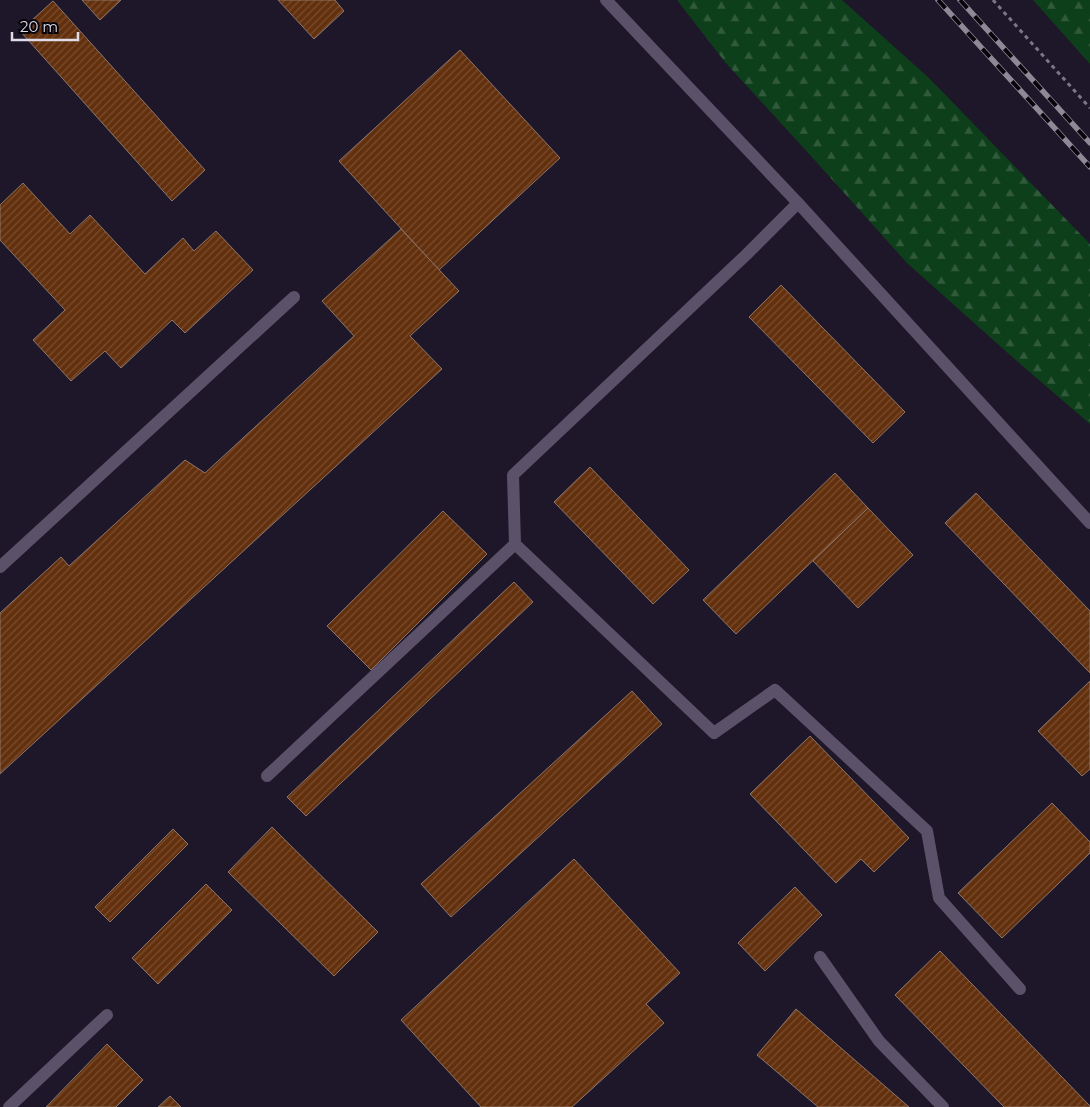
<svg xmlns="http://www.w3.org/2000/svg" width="1090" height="1107" viewBox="0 0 1090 1107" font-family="Montserrat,sans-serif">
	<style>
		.forest { fill: url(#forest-firs) }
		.building { fill: url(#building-hatch); stroke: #8d7669 }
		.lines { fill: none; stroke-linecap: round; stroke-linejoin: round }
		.path { stroke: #7c7685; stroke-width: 3; stroke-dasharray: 4 4; stroke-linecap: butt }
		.service { stroke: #5b5269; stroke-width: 12 }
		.minor { stroke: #5b5269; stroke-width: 12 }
		.rail-casing { stroke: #8e8897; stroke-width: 5.5 }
		.rail { stroke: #07050b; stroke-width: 4; stroke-dasharray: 11; stroke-linecap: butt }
	</style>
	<defs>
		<pattern id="forest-firs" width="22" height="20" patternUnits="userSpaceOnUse" patternTransform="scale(1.25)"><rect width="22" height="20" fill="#0d3f1a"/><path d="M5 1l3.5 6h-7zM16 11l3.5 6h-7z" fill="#305a3b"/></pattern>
		<pattern id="building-hatch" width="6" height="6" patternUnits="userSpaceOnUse" patternTransform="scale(1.25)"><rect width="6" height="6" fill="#63300d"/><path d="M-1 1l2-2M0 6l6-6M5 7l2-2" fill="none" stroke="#794d30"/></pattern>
	</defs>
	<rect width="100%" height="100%" fill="#1e1729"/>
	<g class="forest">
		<path d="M677,0H842L929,78L1090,244V424L1010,355L907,263L811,156L725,62Z"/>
		<path d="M1033,0H1090V64Z"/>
	</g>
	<g class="building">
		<path d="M82,0H121L100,20Z"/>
		<path d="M278,0H335L344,11L314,39Z"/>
		<path d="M53,1L205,170L172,201L20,31Z"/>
		<path d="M460,50L560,158L439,270L339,161Z"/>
		<path d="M23,183L70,234L90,215L145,274L183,238L194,251L216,231L253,270L185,333L172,320L121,368L105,351L71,381L33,340L65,310L0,240V205Z"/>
		<path d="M401,229L459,291L410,336L442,369L0,774V613L61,557L69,566L185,460L205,473L354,336L322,301Z"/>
		<path d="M781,285L905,412L873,443L749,317Z"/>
		<path d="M590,467L689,570L653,604L554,502Z"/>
		<path d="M835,473L868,508L736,634L703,600Z"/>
		<path d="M976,493L1090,611V673L945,523Z"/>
		<path d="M868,508L913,555L858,608L813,561Z"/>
		<path d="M443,511L487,554L371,670L327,626Z"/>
		<path d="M514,582L533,602L306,816L287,797Z"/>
		<path d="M1090,681V769L1082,776L1038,731Z"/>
		<path d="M632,691L662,724L451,917L421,884Z"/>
		<path d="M810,736L909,838L874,872L861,859L836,883L750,794Z"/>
		<path d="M1052,803L1090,842V853L1002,938L958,893Z"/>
		<path d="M272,827L378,932L334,976L228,872Z"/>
		<path d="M173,829L188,844L110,922L95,907Z"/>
		<path d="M574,859L680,973L646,1004L664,1023L572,1107H481L401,1020Z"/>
		<path d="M206,884L232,910L158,984L132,958Z"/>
		<path d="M795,887L822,915L765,971L738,943Z"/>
		<path d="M940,951L1090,1106V1107H1004L895,995Z"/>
		<path d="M796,1009L909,1107H818L757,1055Z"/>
		<path d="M107,1044L143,1080L116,1107H46Z"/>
		<path d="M170,1096L181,1107H158Z"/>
	</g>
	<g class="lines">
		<path class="path" d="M993,0L1090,108"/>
		<g class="service">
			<path d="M798,203L746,255L513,475L515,544L714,733L775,690L927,831L939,898L1020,989"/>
			<path d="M0,567L294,297"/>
			<path d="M267,776L515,544"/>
			<path d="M820,957L879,1041L943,1107"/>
			<path d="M9,1107L107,1015"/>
		</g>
		<path class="minor" d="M606,0L798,203L1090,523"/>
		<defs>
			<g id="rail">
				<path d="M938,0L1090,167"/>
				<path d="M960,0L1090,143"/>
			</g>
		</defs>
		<use href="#rail" class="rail-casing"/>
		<use href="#rail" class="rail"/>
	</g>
	<path d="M12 32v8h66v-8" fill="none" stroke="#dfdbe7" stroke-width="2.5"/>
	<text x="20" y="32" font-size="15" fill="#dfdbe7" stroke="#07050b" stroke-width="4" paint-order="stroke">20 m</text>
</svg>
